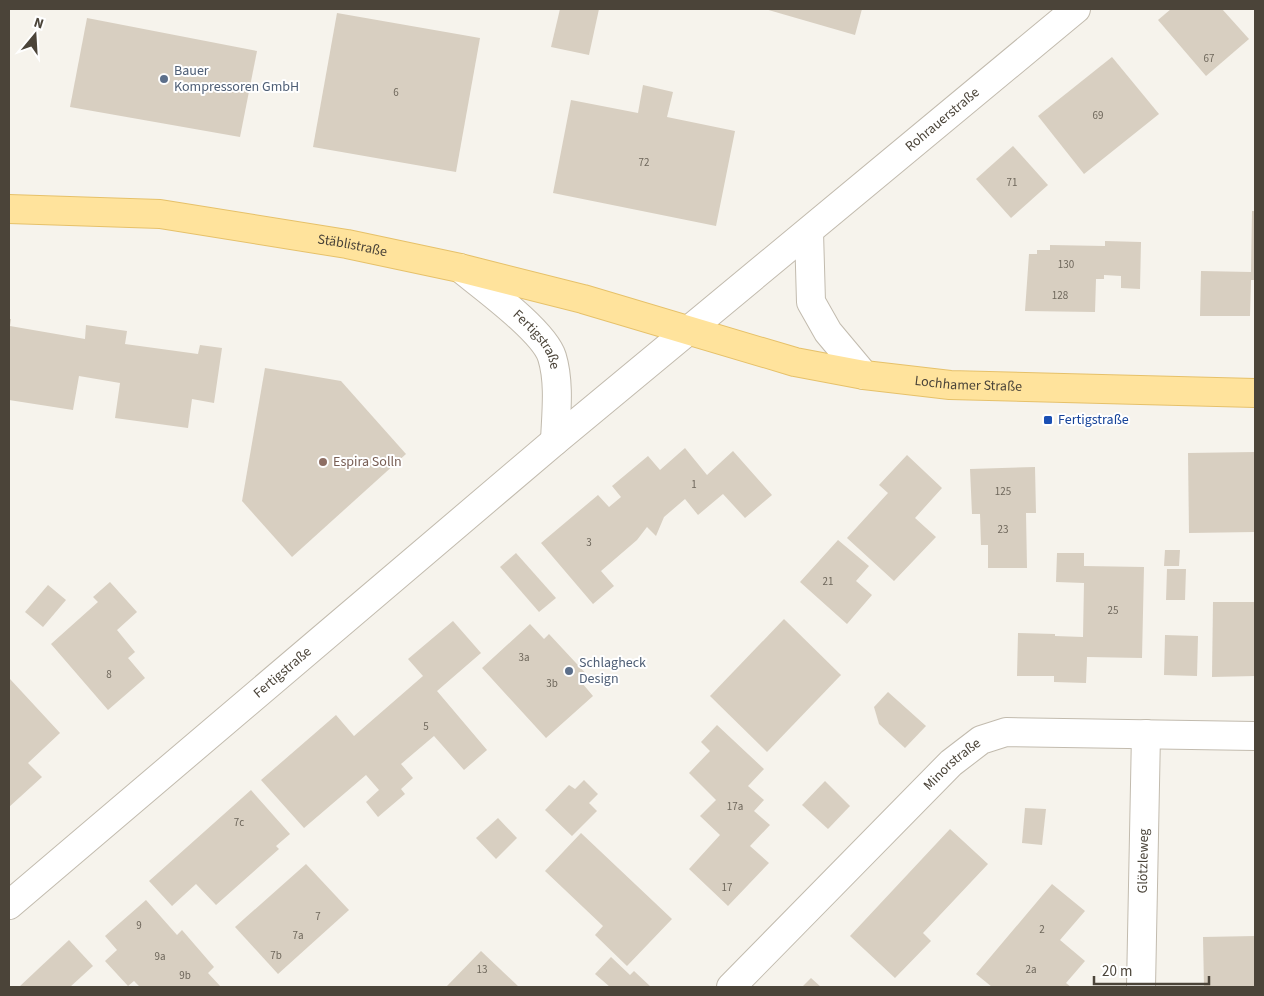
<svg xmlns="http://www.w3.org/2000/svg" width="1264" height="996" viewBox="0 0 1264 996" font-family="'Source Sans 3',sans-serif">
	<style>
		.building { fill: #d8cfc1 }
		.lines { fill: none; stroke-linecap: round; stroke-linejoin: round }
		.minor-casing { stroke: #c2bbae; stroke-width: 30 }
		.major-casing { stroke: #e6c16a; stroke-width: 30 }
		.minor { stroke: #fff; stroke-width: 28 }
		.major { stroke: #ffe39c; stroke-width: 28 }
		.service-dot { fill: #5c6f8a; stroke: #fff; stroke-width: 2 }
		.transit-dot { fill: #1a4fb4; stroke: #fff; stroke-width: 2 }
		.education-dot { fill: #8d6e63; stroke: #fff; stroke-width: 2 }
		.labels { text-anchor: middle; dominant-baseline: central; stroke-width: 4; stroke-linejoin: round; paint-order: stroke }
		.number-label { font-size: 11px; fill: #6e675b }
		.service-label { font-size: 14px; fill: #4e5e75; stroke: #fff; text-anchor: start }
		.street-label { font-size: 14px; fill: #4b4439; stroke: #fff }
		.transit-label { font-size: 14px; fill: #164399; stroke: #fff; text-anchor: start }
		.education-label { font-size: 14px; fill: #785e54; stroke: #fff; text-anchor: start }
	</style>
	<rect width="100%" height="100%" fill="#f6f3ec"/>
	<g class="building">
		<path d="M560,9H599L589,55L551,47Z"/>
		<path d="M765,9H862L855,35Z"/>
		<path d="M1171,9H1222L1249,39L1206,76L1158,20Z"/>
		<path d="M337,13L480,38L456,172L313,147Z"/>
		<path d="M87,18L257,51L240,137L70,107Z"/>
		<path d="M1112,57L1159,114L1084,174L1038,116Z"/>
		<path d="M643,85L673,92L667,117L735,131L716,226L553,193L571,100L638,113Z"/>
		<path d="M1013,146L1048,185L1011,218L976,179Z"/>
		<path d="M1252,211H1255V280H1251L1250,316H1200L1201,271L1251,272Z"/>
		<path d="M1105,241L1141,242L1140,289L1121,288V276L1104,275V279H1096L1095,312L1025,311L1029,254H1037V250H1050V245L1105,246Z"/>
		<path d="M9,319H11L10,326L85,339L86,325L127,331L125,344L198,354L200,345L222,348L214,403L192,399L188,428L115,418L120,383L79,376L73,410L9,400Z"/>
		<path d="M265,368L341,381L406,454L292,557L242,501Z"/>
		<path d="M685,448L707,475L733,451L772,495L745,518L723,494L698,515L685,499L664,517L656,536L647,527L637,540L601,571L614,586L593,604L541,543L598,495L609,507L621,497L612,486L648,456L660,470Z"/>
		<path d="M1255,452V532L1189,533L1188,453Z"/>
		<path d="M907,455L942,488L915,518L936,537L894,581L847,538L888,493L879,485Z"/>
		<path d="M1035,467L1036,513H1026L1027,568H988V545H981L980,514H972L970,469Z"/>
		<path d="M838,540L869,566L856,581L872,595L847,624L800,582Z"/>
		<path d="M1165,550H1180L1179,566H1164Z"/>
		<path d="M516,553L556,598L539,612L500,567Z"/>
		<path d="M1057,553H1084V566L1144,567L1142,658L1087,657L1086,683L1054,682V676H1017L1018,633L1055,634V636L1083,637L1084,583L1056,582Z"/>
		<path d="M1167,569H1186L1185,600H1166Z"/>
		<path d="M110,582L137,612L117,630L135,652L128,658L145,678L108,710L51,644L98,602L93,597Z"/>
		<path d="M48,585L66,600L43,627L25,612Z"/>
		<path d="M1213,602H1255V676L1212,677Z"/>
		<path d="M784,619L841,675L767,752L710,696Z"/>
		<path d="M453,621L481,653L437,691L487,750L464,770L434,736L401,764L413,778L401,789L405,794L378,817L366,802L379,790L366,775L304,828L261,780L336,715L354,736L423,676L408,659Z"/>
		<path d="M530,624L544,639L549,634L589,677L582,683L593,696L546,738L482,668Z"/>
		<path d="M1165,635L1198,636L1197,676L1164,675Z"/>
		<path d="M10,679L60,733L28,763L42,777L9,807Z"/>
		<path d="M888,692L926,726L905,748L879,724L874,707Z"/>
		<path d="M717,725L764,769L748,786L764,800L754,811L770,825L750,846L769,863L728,906L689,869L720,835L700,816L716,800L689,773L710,751L701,742Z"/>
		<path d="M584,780L598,794L589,803L597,811L572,836L545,810L569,785L575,789Z"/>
		<path d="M825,781L850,806L828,829L802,805Z"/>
		<path d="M251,790L290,834L276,846L279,849L216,905L196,884L172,906L149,881Z"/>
		<path d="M1025,808L1046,809L1042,845L1022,843Z"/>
		<path d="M498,818L517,838L496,859L476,838Z"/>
		<path d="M950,829L988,864L923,933L931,941L895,978L850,936Z"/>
		<path d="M581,833L672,919L627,966L595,935L603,926L545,871Z"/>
		<path d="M306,864L349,910L278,974L235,927Z"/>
		<path d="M1052,884L1085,911L1060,940L1085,961L1066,983L1071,987H992L976,974Z"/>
		<path d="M146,900L177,935L182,930L214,967L208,973L221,987H140L134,981L128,986L105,961L117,950L105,936Z"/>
		<path d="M1255,936V987H1204L1203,937Z"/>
		<path d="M69,940L93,966L70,987H19Z"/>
		<path d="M481,951L519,987H446Z"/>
		<path d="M611,957L630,975L634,971L651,987H610L595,974Z"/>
		<path d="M811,978L821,987H802Z"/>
	</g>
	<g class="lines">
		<defs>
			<g id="minor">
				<path d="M809,232L811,302L828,332L864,375"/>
				<path id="s1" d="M460,268C482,286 544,331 552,357C560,383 556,415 555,441"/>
				<path id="s2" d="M9,905L555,441L1076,9"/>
				<path id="s3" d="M731,987L951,763L981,740L1006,732L1255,736"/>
				<path id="s4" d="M1141,987L1146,734"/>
			</g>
			<g id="major">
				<path id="s5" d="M9,209L160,214L347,244L460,268L583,299L795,362L864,375L950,385L1255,393"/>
			</g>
		</defs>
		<use href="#minor" class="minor-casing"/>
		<use href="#major" class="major-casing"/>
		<use href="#minor" class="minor"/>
		<use href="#major" class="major"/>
	</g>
	<g class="service-dot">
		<circle cx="164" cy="79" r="5"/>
		<circle cx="569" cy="671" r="5"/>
	</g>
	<rect class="transit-dot" x="1043" y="415" width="10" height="10" rx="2.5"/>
	<circle class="education-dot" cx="323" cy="462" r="5"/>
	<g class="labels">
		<g class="number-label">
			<text x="1209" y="58">67</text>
			<text x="396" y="92">6</text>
			<text x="1098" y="115">69</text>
			<text x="644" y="162">72</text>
			<text x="1012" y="182">71</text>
			<text x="1066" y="264">130</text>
			<text x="1060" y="295">128</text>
			<text x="694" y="484">1</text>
			<text x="1003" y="491">125</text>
			<text x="1003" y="529">23</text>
			<text x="589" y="542">3</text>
			<text x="828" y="581">21</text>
			<text x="1113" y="610">25</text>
			<text x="524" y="657">3a</text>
			<text x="109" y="674">8</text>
			<text x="552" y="683">3b</text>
			<text x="426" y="726">5</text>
			<text x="735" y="806">17a</text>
			<text x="239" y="822">7c</text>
			<text x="727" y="887">17</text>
			<text x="318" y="916">7</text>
			<text x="139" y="925">9</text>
			<text x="1042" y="929">2</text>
			<text x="298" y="935">7a</text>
			<text x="276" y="955">7b</text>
			<text x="160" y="956">9a</text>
			<text x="482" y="969">13</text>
			<text x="1031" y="969">2a</text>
			<text x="185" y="975">9b</text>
		</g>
		<g class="service-label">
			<text x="174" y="71">Bauer<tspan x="174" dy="16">Kompressoren GmbH</tspan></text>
			<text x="579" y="663">Schlagheck<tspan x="579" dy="16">Design</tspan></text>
		</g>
		<g class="street-label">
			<text stroke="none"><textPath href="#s2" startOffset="1220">Rohrauerstraße</textPath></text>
			<text stroke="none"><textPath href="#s5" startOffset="346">Stäblistraße</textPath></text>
			<text stroke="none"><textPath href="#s1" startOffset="106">Fertigstraße</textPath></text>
			<text stroke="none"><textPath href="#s5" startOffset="979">Lochhamer Straße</textPath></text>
			<text stroke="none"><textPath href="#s2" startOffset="359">Fertigstraße</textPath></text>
			<text stroke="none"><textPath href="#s3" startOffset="314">Minorstraße</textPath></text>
			<text stroke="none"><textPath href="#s4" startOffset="126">Glötzleweg</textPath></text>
		</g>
		<g class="transit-label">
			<text x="1058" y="420">Fertigstraße</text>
		</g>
		<g class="education-label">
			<text x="333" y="462">Espira Solln</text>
		</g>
	</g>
	<rect width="1264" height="996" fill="none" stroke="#4b4439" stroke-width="20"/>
	<g transform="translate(35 35) rotate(18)" stroke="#ffffff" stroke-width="4" paint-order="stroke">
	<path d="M0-4L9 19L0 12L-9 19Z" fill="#4b4439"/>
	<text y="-8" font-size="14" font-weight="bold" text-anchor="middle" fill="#4b4439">N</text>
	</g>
	<path d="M1094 976v8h115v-8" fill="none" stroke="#4b4439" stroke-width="2.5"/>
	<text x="1102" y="976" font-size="15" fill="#4b4439" stroke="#ffffff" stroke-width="4" paint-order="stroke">20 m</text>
</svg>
